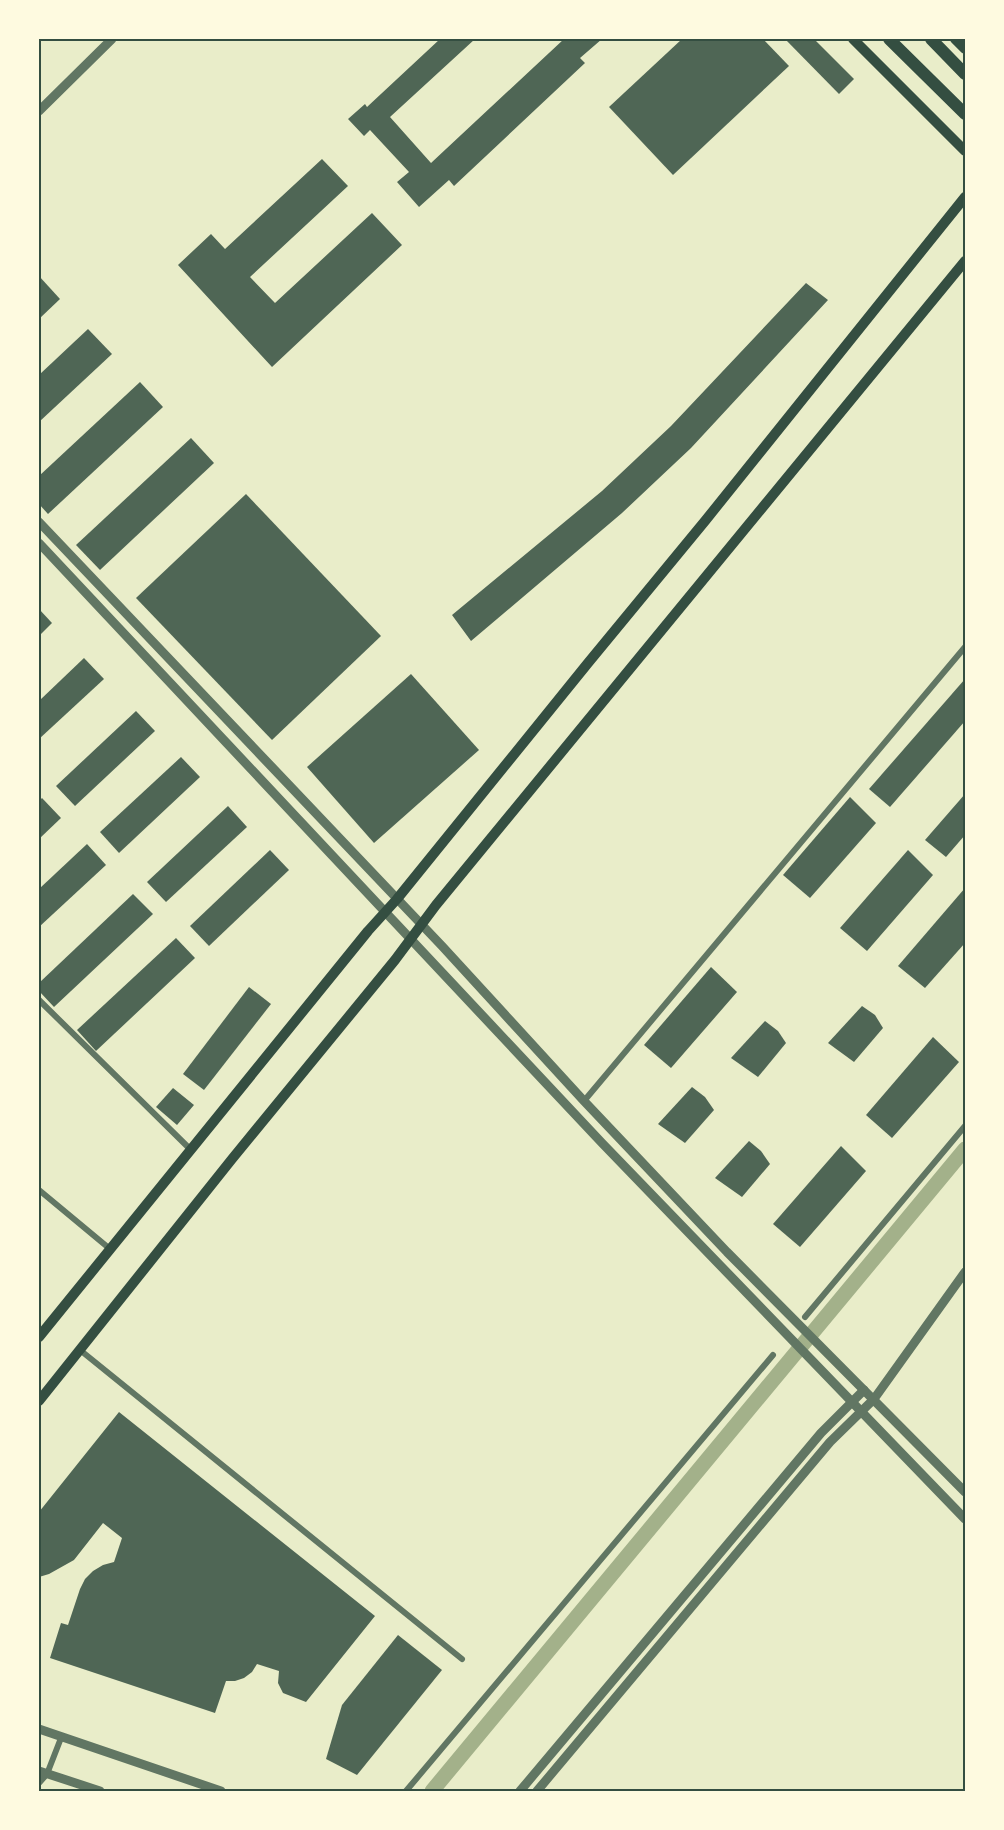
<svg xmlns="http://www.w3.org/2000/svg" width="1004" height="1830" viewBox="0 0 1004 1830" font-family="Inter,sans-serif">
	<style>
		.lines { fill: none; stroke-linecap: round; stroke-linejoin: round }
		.canal { stroke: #a3b18a; stroke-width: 15 }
		.building { fill: #4f6655 }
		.minor { stroke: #617663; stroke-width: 6 }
		.tertiary { stroke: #617663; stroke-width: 9 }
		.secondary { stroke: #344e41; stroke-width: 10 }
		.primary { stroke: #344e41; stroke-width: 12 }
		.neatline { fill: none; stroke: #344e41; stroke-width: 2 }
	</style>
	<rect width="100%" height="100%" fill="#e9edc9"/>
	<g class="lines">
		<path class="canal" d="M432,1791L965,1149"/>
	</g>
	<g class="building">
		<path d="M440,39H475L390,117L431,163L564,39H602L580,58L585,63L454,186L449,180L419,207L397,182L409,172L370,130L364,136L348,119L365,104L367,107Z"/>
		<path d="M682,39H763L789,66L673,175L609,107Z"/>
		<path d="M785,39H814L854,79L839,94Z"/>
		<path d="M322,159L348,186L250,277L275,303L372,213L402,245L272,367L178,265L211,234L225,249Z"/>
		<path d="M39,276L60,299L39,319Z"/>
		<path d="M806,283L828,300L691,448L622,513L471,641L452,615L602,491L671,426Z"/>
		<path d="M88,329L112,354L39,422V375Z"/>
		<path d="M140,382L163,407L48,514L39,504V476Z"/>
		<path d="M191,438L214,463L100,570L76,545Z"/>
		<path d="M246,494L381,636L272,740L136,598Z"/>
		<path d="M39,609L52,623L39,636Z"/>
		<path d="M84,658L104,679L39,739V701Z"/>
		<path d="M411,674L479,750L374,843L307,767Z"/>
		<path d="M965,679V721L890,807L869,789Z"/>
		<path d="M136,711L155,731L75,806L56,786Z"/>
		<path d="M181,757L200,777L119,853L100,832Z"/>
		<path d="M965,794V835L946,857L925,840Z"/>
		<path d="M850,797L876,823L810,898L783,875Z"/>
		<path d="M42,798L61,818L39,839V801Z"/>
		<path d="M228,806L247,827L166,902L147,882Z"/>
		<path d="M87,844L106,865L39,927V889Z"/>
		<path d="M270,850L289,870L209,946L190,926Z"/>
		<path d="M908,850L933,875L867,951L840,928Z"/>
		<path d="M965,888V943L925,988L898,966Z"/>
		<path d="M133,894L153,914L54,1007L39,991V983Z"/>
		<path d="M176,938L195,958L96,1051L77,1030Z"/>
		<path d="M711,967L737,992L671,1068L644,1045Z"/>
		<path d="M249,987L271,1004L204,1090L183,1074Z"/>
		<path d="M862,1006L875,1015L883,1028L854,1062L828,1043Z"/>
		<path d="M765,1021L778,1031L786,1043L758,1077L731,1058Z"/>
		<path d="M933,1037L959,1062L892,1138L866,1115Z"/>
		<path d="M692,1087L705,1097L714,1110L685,1143L658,1124Z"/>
		<path d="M173,1088L194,1105L177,1125L156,1107Z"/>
		<path d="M749,1141L761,1151L770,1164L742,1197L715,1178Z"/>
		<path d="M841,1146L866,1171L800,1247L773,1224Z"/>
		<path d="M119,1412L375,1616L306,1702L283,1693L278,1683L279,1671L257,1664L252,1672L244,1678L235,1681H226L215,1713L50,1658L61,1623L68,1625L80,1589L85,1579L93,1571L103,1565L114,1562L122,1538L103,1523L74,1560L49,1574L39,1577V1512Z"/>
		<path d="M398,1635L442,1670L357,1775L326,1759L342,1705Z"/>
	</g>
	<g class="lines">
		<g class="minor">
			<path d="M39,1000L191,1150"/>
			<path d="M584,1101L965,647"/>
			<path d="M39,1190L110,1249"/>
			<path d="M805,1317L965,1126"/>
			<path d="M80,1350L462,1659"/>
			<path d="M39,1783L47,1774L61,1738"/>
			<path d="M406,1791L773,1355"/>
		</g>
		<g class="tertiary">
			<path d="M39,111L112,39"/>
			<path d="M39,522L442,946L584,1101L727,1252L965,1492"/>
			<path d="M39,543L602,1143L965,1519"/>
			<path d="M39,1729L221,1791"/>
			<path d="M39,1771L100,1791"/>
			<path d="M520,1791L821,1433L864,1390"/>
			<path d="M537,1791L830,1442L874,1399L965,1272"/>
		</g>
		<g class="secondary">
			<path d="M853,39L965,151"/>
			<path d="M955,39L965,49"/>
			<path d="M39,1337L368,931L397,899L588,663L705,521L965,197"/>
			<path d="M39,1401L232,1159L395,960L436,905L965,261"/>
		</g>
		<g class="primary">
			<path d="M889,39L965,114"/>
			<path d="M931,39L965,74"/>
		</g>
	</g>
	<rect width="1004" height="1830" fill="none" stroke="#fefae0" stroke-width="81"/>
	<rect x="40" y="40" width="924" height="1750" class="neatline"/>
</svg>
